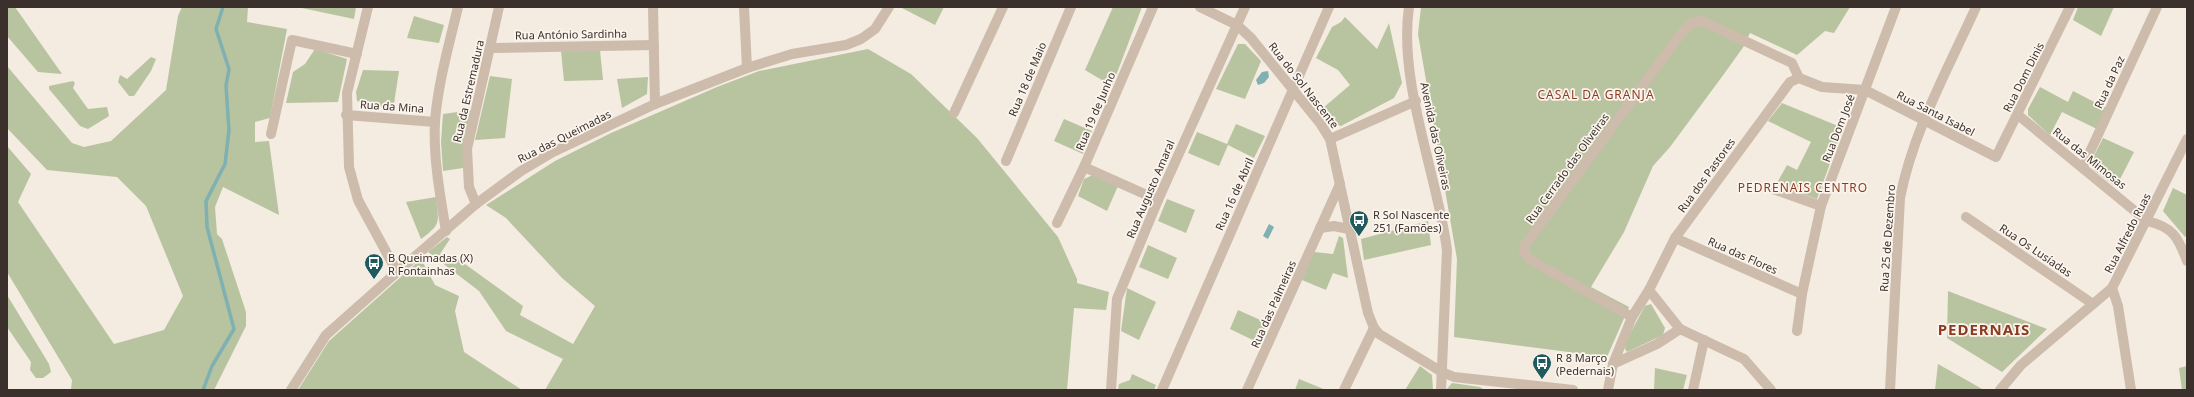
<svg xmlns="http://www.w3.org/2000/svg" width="2194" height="397" viewBox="0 0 2194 397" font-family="'Noto Sans',sans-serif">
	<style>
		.green { fill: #b8c4a0 }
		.water { fill: #7fb0b2 }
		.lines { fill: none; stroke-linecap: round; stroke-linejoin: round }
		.stream { stroke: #7fb0b2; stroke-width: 3.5 }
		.minor { stroke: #cdbbac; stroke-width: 10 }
		.tertiary { stroke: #cdbbac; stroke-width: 10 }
		.labels { text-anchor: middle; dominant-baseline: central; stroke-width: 3.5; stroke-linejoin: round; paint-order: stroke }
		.street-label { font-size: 11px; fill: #3b302b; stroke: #fbf5ee }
		.poi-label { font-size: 11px; fill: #3b302b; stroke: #fbf5ee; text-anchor: start }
		.neighbourhood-label { font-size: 12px; letter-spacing: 1px; fill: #8c3b22; stroke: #fbf5ee }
		.district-label { font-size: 15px; font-weight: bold; letter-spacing: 1px; fill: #8c3b22; stroke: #fbf5ee }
	</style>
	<rect width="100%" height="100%" fill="#f4ebe1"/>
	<g class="green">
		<path d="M7,7H15L62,74L38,72L7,36Z"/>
		<path d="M182,7H248L247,22L287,29L270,118L255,122V142L269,141L279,215L223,187L215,207L217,234L222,239L246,312V326L214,390H71L72,380L7,272V146L31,174L18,202L114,344L164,330L183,296L146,206L117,177L47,170L7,128V66L72,143L84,147L111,141L166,90L178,16Z"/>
		<path d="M297,7H356L354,19Z"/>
		<path d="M900,7H944L935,25Z"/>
		<path d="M1113,7H1142L1112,86L1085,70Z"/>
		<path d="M1421,7H1850L1834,33L1825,31L1797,55L1750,33L1744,46L1724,74L1670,147L1653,166L1624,232L1591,287L1629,307L1607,357L1454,337L1457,259L1418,34Z"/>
		<path d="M2078,7H2114L2101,36L2073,20Z"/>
		<path d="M414,16L444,25L439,43L407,38Z"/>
		<path d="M1345,17L1377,49L1389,23L1402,83L1394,98L1341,126L1337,125L1323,108L1350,85L1338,70L1316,58L1332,27L1341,22Z"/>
		<path d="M1238,44H1245L1261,61L1245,99L1216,89Z"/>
		<path d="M315,49L347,59L338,102L286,103L293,72L305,64Z"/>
		<path d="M868,49L911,74L977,138L1058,237L1077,279V283L1109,292L1106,310L1074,308L1067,390H545L563,359L506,331L479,291L428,252L447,237L450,239L440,254L458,259L523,306L520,315L573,344L595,306L562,278L506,218L486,205L555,161L611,133L717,87L759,71Z"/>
		<path d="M600,50L603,80L564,81L561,51Z"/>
		<path d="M151,57L156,59L151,71L134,96H129L118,82L120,75L127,79Z"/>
		<path d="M363,70L399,71L393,110L357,101L356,92Z"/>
		<path d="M490,76L512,79L505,138L475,140Z"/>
		<path d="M648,77L647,94L622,108L617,79Z"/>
		<path d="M73,81L75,83L73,88L88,109L107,107L109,116L88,129L80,126L49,89V86Z"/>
		<path d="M2040,87L2068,102L2073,91L2106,108L2097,129L2062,112L2050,135L2028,115V109Z"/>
		<path d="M1782,103L1843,128L1817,199L1776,185L1787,165L1797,170L1811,142L1768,121Z"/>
		<path d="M472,110L463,168L443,171L441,142L443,114Z"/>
		<path d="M1064,119L1092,131L1083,154L1054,141Z"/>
		<path d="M1236,124L1265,136L1254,158L1228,145L1219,166L1188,153L1197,132L1227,144Z"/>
		<path d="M2103,138L2134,152L2116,187L2094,170L2091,162Z"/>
		<path d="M1093,175L1118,186L1107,211L1078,196L1084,179Z"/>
		<path d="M2173,188L2187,195V235L2185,237L2163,211Z"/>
		<path d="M436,197C438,222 443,223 421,239L406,202Z"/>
		<path d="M1167,199L1195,210L1186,233L1158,221Z"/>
		<path d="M1428,221L1431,245L1364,260L1361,239Z"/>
		<path d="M1339,236L1343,238L1348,278L1333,273L1326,290L1302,280L1314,252L1333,254Z"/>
		<path d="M1148,245L1177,258L1168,279L1139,267Z"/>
		<path d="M421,259L435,285L459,296L455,311L464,352L522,390H298L329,341Z"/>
		<path d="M1127,288L1156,302L1139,340L1121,331Z"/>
		<path d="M1948,291L2047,329L2002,372L1947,338Z"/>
		<path d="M7,295L49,364L51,372L43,378H36L30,370L31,362L7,327Z"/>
		<path d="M1651,304L1665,328L1663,335L1627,352L1625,349L1626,341L1645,306Z"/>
		<path d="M1238,310L1267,323L1259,343L1230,329Z"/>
		<path d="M1938,364L1984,390H1935Z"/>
		<path d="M1420,366L1432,375L1433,390H1405Z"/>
		<path d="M2187,366V390H2182L2179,368Z"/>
		<path d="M1655,368L1687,375L1683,390H1654Z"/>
		<path d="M1132,374L1156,385L1154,390H1118L1119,384L1130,380Z"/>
		<path d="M1299,379L1326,390H1295Z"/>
		<path d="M1452,383L1480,387L1484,390H1446Z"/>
	</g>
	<g class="water">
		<path d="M1268,71L1269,77L1264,83L1258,85L1256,80L1262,72Z"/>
		<path d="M1269,224L1274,227L1268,239L1263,236Z"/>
	</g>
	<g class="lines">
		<path class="stream" d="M203,390L212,366L234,329L207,227L206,201L225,164L229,130L226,86L229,69L216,29L223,7"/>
		<g class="minor">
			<path d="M653,7L655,104"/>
			<path d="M744,7L747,68"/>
			<path d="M1200,7L1237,25L1251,38L1320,123L1330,139L1368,313L1374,328L1379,334L1442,372L1454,377L1573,390"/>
			<path d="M490,48L654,45"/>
			<path d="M954,113L1003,7"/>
			<path d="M346,115L435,122"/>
			<path d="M2018,115L2147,221C2173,227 2178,237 2187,261"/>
			<path d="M271,134L292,40L357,54"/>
			<path d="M1330,139L1416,101"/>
			<path d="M1006,161L1071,7"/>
			<path d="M1084,167L1158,200"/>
			<path d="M2083,167L2157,7"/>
			<path d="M1773,189L1821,206"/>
			<path d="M476,204L469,187L467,149L499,7"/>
			<path d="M1966,217L2093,304"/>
			<path d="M1057,223L1084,167L1153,7"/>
			<path d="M1320,228L1334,226L1349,229"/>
			<path d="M446,231C440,195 433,157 435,121C438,83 449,45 458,7"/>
			<path d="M1675,238L1802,294"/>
			<path d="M397,272L476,204L521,171L553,152L655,104L747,68L792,54L846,45L861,39L875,29L889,7"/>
			<path d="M2112,288L2118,306L2131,390"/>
			<path d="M1632,317L1529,259L1524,252L1525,245L1683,31L1692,23L1702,21L1792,63L1799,78"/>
			<path d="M1797,331L1802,294L1821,206L1896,7"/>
			<path d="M1613,364L1632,317L1649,290"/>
			<path d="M1111,390L1117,299L1158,200L1245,7"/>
			<path d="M1162,390L1329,7"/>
			<path d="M1247,390L1340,184"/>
			<path d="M1344,390L1374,328"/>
			<path d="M1608,390L1613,364L1657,344L1680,329"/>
			<path d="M1693,390L1704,340"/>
			<path d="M1771,390L1744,359L1680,329L1649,290L1675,238L1790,82L1799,78L1822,87L1865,90L1996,157L2070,7"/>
			<path d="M1890,390L1900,198C1913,131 1948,69 1976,7"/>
			<path d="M2000,390L2021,365L2112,288L2187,139"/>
		</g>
		<g class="tertiary">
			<path d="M1409,7C1398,83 1437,173 1447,250L1441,390"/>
			<path d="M291,390L326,335L397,272L358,200L349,167L347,93L368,7"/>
		</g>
	</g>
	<defs>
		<symbol id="bus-pin" viewBox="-11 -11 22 30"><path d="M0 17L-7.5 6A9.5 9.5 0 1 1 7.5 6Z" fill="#1f5a5e" stroke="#fbf5ee"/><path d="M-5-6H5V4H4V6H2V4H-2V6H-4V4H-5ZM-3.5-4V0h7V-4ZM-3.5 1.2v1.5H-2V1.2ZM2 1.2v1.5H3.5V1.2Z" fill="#fff"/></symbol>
	</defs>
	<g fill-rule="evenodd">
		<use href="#bus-pin" x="1348" y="209" width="22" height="30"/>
		<use href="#bus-pin" x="363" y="252" width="22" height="30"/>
		<use href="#bus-pin" x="1531" y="352" width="22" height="30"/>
	</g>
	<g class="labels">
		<g class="street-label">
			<text transform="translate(571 34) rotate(-1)">Rua António Sardinha</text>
			<text transform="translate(2023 77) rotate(-63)">Rua Dom Dinis</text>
			<text transform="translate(1027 79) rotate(-67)">Rua 18 de Maio</text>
			<text transform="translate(2109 82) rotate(-65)">Rua da Paz</text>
			<text transform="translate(1304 85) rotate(52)">Rua do Sol Nascente</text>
			<text transform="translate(468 91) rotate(-77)">Rua da Estremadura</text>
			<text transform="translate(392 106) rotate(4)">Rua da Mina</text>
			<text transform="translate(1095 111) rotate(-67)">Rua 19 de Junho</text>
			<text transform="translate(1936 113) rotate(27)">Rua Santa Isabel</text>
			<text transform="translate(1838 128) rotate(-69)">Rua Dom José</text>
			<text transform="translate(564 136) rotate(-27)">Rua das Queimadas</text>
			<text transform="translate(1436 136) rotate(78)">Avenida das Oliveiras</text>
			<text transform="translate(2090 158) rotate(39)">Rua das Mimosas</text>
			<text transform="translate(1567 168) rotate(-54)">Rua Cerrado das Oliveiras</text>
			<text transform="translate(1706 175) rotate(-54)">Rua dos Pastores</text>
			<text transform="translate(1150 189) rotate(-67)">Rua Augusto Amaral</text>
			<text transform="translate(1234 194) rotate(-66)">Rua 16 de Abril</text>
			<text transform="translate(2127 233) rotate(-63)">Rua Alfredo Ruas</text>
			<text transform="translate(1887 238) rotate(-86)">Rua 25 de Dezembro</text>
			<text transform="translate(2036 250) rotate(34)">Rua Os Lusíadas</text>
			<text transform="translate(1743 255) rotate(24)">Rua das Flores</text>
			<text transform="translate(1273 304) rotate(-66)">Rua das Palmeiras</text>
		</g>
		<g class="poi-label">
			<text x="1373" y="214">R Sol Nascente<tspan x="1373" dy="13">251 (Famões)</tspan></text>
			<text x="388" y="257">B Queimadas (X)<tspan x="388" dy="13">R Fontainhas</tspan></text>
			<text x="1556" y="357">R 8 Março<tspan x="1556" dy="13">(Pedernais)</tspan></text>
		</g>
		<g class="neighbourhood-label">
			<text x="1596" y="94">CASAL DA GRANJA</text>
			<text x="1803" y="187">PEDRENAIS CENTRO</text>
		</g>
		<g class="district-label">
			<text x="1984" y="329">PEDERNAIS</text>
		</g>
	</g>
	<rect width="2194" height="397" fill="none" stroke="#3b302b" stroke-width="16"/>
</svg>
